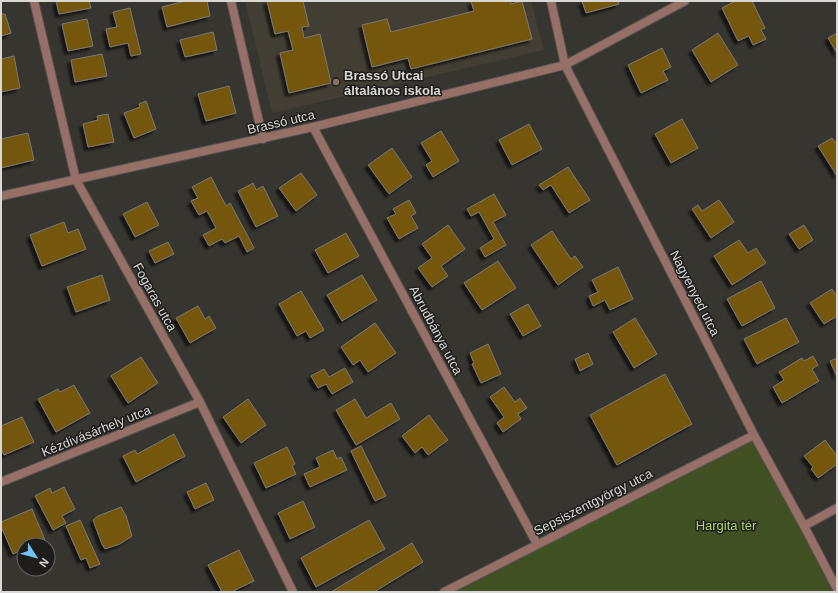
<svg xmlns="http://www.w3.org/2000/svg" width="838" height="593" viewBox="0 0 838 593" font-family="Arial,sans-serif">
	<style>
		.built { fill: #433e34 }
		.green { fill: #405022 }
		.building { fill: #74560e; stroke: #7c7974; filter: url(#shadow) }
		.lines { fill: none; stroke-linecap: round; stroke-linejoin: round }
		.street-casing { stroke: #54524e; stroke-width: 10 }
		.street { stroke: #966f67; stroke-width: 8 }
		.education-dot { fill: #8d6e63; stroke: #1e1d1b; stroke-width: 1.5 }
		.labels { text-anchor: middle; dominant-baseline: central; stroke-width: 3; stroke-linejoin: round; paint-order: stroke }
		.poi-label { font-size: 13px; font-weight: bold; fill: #d9d8d5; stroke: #1e1d1b; text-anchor: start }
		.street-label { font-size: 13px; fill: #d9d8d5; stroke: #1e1d1b }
		.park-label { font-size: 13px; fill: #acd467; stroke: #1e1d1b }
	</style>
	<defs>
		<filter id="shadow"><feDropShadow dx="-3.5" dy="3.5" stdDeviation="1" flood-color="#0009"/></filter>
	</defs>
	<rect width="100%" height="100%" fill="#373530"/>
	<path class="built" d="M245,1H531L544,50L272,113Z"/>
	<path class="green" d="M754,435L837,592H444Z"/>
	<g class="building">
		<path d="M56,1H89L91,8L59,14Z"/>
		<path d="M185,1H207L210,16L167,27L162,7Z"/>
		<path d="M267,1H303L309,26L302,27L304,38L320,34L331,83L289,93L280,53L293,50L288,31L275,34Z"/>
		<path d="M471,1H510L511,4L522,1L532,39L411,69L408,58L372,67L362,25L387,19L391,32L474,11Z"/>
		<path d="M582,1H618L619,4L586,13Z"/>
		<path d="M735,1H752L765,28L761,30L766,39L753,45L749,36L738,41L722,8Z"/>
		<path d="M130,8L141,54L131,56L128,43L110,47L106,29L117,27L113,12Z"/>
		<path d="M1,14H5L11,33L1,36Z"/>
		<path d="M87,19L93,46L68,51L62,24Z"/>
		<path d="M213,32L217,50L185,57L180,40Z"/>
		<path d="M718,33L738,65L711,82L692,50Z"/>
		<path d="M837,33V53L828,38Z"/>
		<path d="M662,48L671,67L663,71L668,80L641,93L628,65Z"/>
		<path d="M102,54L107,76L75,82L71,60Z"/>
		<path d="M14,56L20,88L1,92V59Z"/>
		<path d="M229,86L236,113L206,121L198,94Z"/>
		<path d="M146,101L156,129L134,138L124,113L140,107L139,104Z"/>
		<path d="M108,114L114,142L88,147L83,124L98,120L97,116Z"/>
		<path d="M682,119L698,148L671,163L655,134Z"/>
		<path d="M529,124L542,149L512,165L499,140Z"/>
		<path d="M441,131L459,161L433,177L426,165L432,161L421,143Z"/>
		<path d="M28,133L34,160L1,168V139Z"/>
		<path d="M832,138L837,144V176L818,146Z"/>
		<path d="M392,148L412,177L389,194L368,165Z"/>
		<path d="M568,167L590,200L569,213L551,185L543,190L539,185Z"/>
		<path d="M301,173L317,195L296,211L279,188Z"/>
		<path d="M211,177L226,206L230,203L254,248L247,252L239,236L225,243L222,239L209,246L203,235L216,228L207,211L199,215L191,201L198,198L192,187Z"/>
		<path d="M253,183L256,190L263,186L278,216L256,227L238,191Z"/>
		<path d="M494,194L506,215L493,222L506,245L485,257L480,248L494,239L479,212L471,216L467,209Z"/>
		<path d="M409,200L416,213L411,216L418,228L399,239L387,218L396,214L393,209Z"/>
		<path d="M719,200L734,222L711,238L692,209L698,205L702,211Z"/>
		<path d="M147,202L159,225L135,237L123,214Z"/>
		<path d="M64,222L68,233L78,229L86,249L42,266L30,235Z"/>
		<path d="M448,225L465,249L441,266L448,276L432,287L418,268L432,258L422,244Z"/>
		<path d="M804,225L813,240L799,249L789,234Z"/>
		<path d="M552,231L571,259L575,256L583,267L558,285L531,245Z"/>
		<path d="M346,233L359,256L328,273L315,250Z"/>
		<path d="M739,240L748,253L756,248L766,263L732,285L714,256Z"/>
		<path d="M168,242L174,254L155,263L149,251Z"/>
		<path d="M498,261L516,288L482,310L464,283Z"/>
		<path d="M618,267L633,299L610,310L605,300L593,306L589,296L598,292L592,280Z"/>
		<path d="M102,275L110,300L76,312L67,287Z"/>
		<path d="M362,275L377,300L342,321L327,295Z"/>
		<path d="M761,281L775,308L742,326L727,299Z"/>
		<path d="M832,289L837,296V316L824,324L810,303Z"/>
		<path d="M301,291L324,330L310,338L306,331L297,336L279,304Z"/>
		<path d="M528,304L541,326L523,336L510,314Z"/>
		<path d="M198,306L205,319L209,316L216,328L190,343L176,318Z"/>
		<path d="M635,318L657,354L634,368L613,332Z"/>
		<path d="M786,318L799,342L757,364L744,339Z"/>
		<path d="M375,323L396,353L368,372L360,360L353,365L341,347Z"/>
		<path d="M488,344L501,374L481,383L472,364L474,363L470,353Z"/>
		<path d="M588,353L593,364L580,371L575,359Z"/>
		<path d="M813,356L818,365L812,369L819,381L782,403L773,387L784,380L779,372L802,358L804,361Z"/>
		<path d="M141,357L158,383L128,403L111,376Z"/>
		<path d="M837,358V377L830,361Z"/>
		<path d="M345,368L353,382L332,394L326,384L318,388L311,376L324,369L329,377Z"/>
		<path d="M665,374L692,424L617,465L590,415Z"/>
		<path d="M74,385L90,413L56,432L38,399L58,389L60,392Z"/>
		<path d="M504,387L515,402L520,398L527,408L518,414L521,419L503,432L497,423L504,417L490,397Z"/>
		<path d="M248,399L266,425L241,443L223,417Z"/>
		<path d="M355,399L366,418L391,403L400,419L356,445L336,410Z"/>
		<path d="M429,415L448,440L428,455L422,447L415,453L402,436Z"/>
		<path d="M22,417L34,442L4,455L1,448V426Z"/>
		<path d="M174,434L185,456L136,482L123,456L135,450L137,454Z"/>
		<path d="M825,440L837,456V464L818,478L811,469L813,467L804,456Z"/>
		<path d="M361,446L386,496L375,501L351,451Z"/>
		<path d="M287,447L295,464L292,466L296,474L266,488L254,463Z"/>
		<path d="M333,450L337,459L341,457L347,470L310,487L304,474L320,467L316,458Z"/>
		<path d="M206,483L214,500L195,509L187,492Z"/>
		<path d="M64,487L75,509L62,516L66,523L53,530L35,496L50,488L52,493Z"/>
		<path d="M303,501L315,527L290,539L278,513Z"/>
		<path d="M121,507L126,516L132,536L120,544L105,549L102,544L93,520L98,516Z"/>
		<path d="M32,509L45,540L33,545H24V549L13,554L1,526V522Z"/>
		<path d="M80,520L100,564L90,568L86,558L81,560L66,526Z"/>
		<path d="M369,520L385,549L316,587L301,558Z"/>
		<path d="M412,543L423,562L374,592H331Z"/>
		<path d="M239,550L254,581L231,592H222L208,565Z"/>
	</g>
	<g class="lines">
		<defs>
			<g id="street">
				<path d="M34,1L76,180L200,402L293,592"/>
				<path d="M231,1L263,139"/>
				<path d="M551,1L565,65L754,435L804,526L837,589"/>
				<path d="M313,127L537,544"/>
				<path d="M1,196L313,127L565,65L685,1"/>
				<path d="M1,482L200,402"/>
				<path d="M804,526L837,508"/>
				<path d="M444,592L754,435"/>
			</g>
		</defs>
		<use href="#street" class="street-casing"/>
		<use href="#street" class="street"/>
	</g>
	<circle class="education-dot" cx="336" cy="82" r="4"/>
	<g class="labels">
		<g class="poi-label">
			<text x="344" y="75">Brassó Utcai<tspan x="344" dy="15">általános iskola</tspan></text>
		</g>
		<g class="street-label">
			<text transform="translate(281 122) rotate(-13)">Brassó utca</text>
			<text transform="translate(695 293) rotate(63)">Nagyenyed utca</text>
			<text transform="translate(155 297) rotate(61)">Fogaras utca</text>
			<text transform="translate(436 330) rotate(62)">Abrudbánya utca</text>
			<text transform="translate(96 431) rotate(-22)">Kézdivásárhely utca</text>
			<text transform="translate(593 502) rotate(-27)">Sepsiszentgyörgy utca</text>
		</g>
		<g class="park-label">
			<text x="726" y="525">Hargita tér</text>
		</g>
	</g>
	<rect width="838" height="593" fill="none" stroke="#d9d8d5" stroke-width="4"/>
	<g transform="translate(36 557) rotate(126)"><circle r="19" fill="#1e1d1b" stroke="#696865"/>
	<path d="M0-3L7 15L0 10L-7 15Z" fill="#72c1f5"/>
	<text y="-6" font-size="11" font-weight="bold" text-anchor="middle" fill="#d9d8d5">N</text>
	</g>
</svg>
